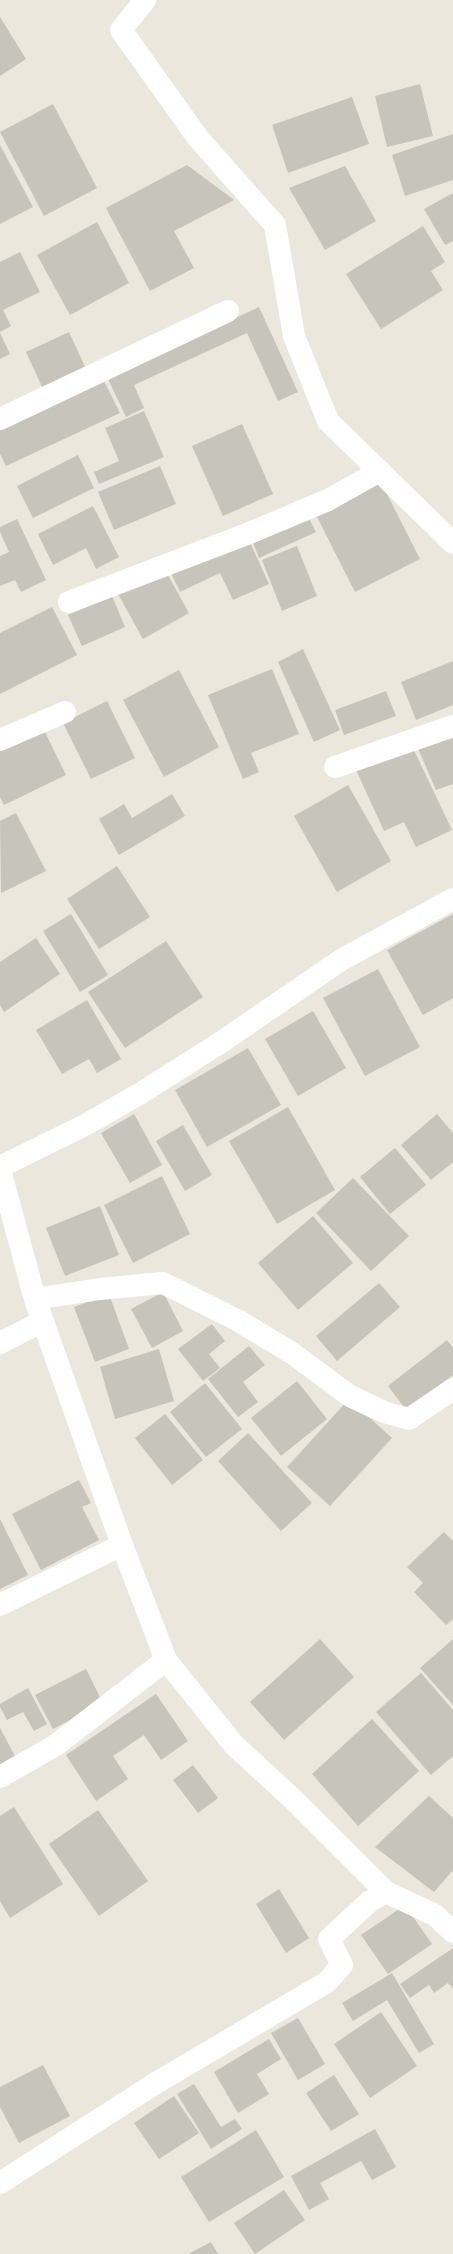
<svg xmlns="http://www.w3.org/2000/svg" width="453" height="2254" viewBox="0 0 453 2254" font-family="Overpass,sans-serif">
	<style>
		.building { fill: #c7c4bb }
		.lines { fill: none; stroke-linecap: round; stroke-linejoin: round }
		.street { stroke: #fff; stroke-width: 22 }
		.secondary { stroke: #fff; stroke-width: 22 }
	</style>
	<rect width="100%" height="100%" fill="#ece7dc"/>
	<g class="building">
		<path d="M0,17L26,59L0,76Z"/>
		<path d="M420,84L433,136L387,147L375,96Z"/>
		<path d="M352,97L369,144L288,173L272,125Z"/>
		<path d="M53,104L97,188L44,216L0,132Z"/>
		<path d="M453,134V180L405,196L392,155Z"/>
		<path d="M0,145L33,207L0,224Z"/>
		<path d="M187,165L234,200L174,231L194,268L150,291L106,208Z"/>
		<path d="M345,166L376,221L325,250L289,188Z"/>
		<path d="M453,193V241L445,245L424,209Z"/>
		<path d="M97,222L129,283L70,315L37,255Z"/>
		<path d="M423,226L445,262L431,271L443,290L381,329L346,274Z"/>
		<path d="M20,252L40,292L3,310L11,326L0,332V262Z"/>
		<path d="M259,307L298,392L278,401L247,333L134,385L144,408L126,417L107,377Z"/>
		<path d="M69,332L87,371L44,391L26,352Z"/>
		<path d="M0,333L10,354L0,359Z"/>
		<path d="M104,381L120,413L6,466L0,454V430Z"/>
		<path d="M144,411L164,457L99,484L94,472L119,461L105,428Z"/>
		<path d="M242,424L273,494L223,516L192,446Z"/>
		<path d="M78,455L94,488L33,518L17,486Z"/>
		<path d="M160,466L176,504L114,530L98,492Z"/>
		<path d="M380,480L420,559L355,592L315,513Z"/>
		<path d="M93,506L119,557L96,569L86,548L53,565L38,534Z"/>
		<path d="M307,515L316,532L259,558L252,540Z"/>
		<path d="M17,519L46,580L21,592L15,580L0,586V556L9,552L0,532V527Z"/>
		<path d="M248,538L269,584L233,600L220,573L180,592L171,573Z"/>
		<path d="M297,546L317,596L282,611L262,560Z"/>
		<path d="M164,568L189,613L143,639L118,594Z"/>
		<path d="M112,596L125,627L82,646L68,615Z"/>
		<path d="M52,607L77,655L0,694V633Z"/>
		<path d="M303,649L340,730L314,742L278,662Z"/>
		<path d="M453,661V705L416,720L401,682Z"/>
		<path d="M272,669L299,734L251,753L259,772L243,779L208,695Z"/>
		<path d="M179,670L219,747L164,777L123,700Z"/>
		<path d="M386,691L396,716L344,735L335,710Z"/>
		<path d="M107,701L135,758L91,779L63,723Z"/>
		<path d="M43,728L66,775L4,805L0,797V749Z"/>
		<path d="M453,731V784L436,790L416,744Z"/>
		<path d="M411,744L452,830L416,847L404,822L384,831L356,770Z"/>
		<path d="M348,785L391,861L337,892L294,816Z"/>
		<path d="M172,794L185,816L119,855L99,819L124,804L132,818Z"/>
		<path d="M16,813L46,871L1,893L0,821Z"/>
		<path d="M117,866L150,917L99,949L67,899Z"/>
		<path d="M71,914L108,975L80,992L43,931Z"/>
		<path d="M453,914V998L423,1015L387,950Z"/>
		<path d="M36,938L60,974L4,1012L0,1005V962Z"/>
		<path d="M166,941L203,997L125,1048L88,992Z"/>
		<path d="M378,969L420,1047L365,1076L323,998Z"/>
		<path d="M87,1000L121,1059L97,1073L89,1059L62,1074L36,1030Z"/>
		<path d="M313,1011L346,1068L298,1096L265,1039Z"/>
		<path d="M248,1048L281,1105L207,1147L175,1090Z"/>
		<path d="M288,1107L335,1190L277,1224L229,1141Z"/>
		<path d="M134,1114L162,1165L130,1183L101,1133Z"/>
		<path d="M437,1114L453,1133V1162L431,1180L401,1145Z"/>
		<path d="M183,1125L212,1175L185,1191L156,1141Z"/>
		<path d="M395,1148L426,1185L390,1214L360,1177Z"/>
		<path d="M162,1176L190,1234L133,1263L104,1205Z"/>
		<path d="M353,1178L409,1236L371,1271L316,1213Z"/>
		<path d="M100,1206L119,1255L65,1276L46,1228Z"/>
		<path d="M313,1216L353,1263L298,1310L258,1263Z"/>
		<path d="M379,1283L400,1307L337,1361L316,1336Z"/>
		<path d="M163,1292L183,1331L152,1348L131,1309Z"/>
		<path d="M109,1294L129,1349L95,1362L74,1307Z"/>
		<path d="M212,1324L225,1341L209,1354L220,1368L203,1381L178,1349Z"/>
		<path d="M447,1340L453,1348V1375L407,1411L388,1386Z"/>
		<path d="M249,1346L265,1365L243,1382L258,1402L238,1417L208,1379Z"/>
		<path d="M159,1349L174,1401L115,1419L100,1367Z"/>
		<path d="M297,1381L327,1419L281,1456L251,1418Z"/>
		<path d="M205,1383L242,1429L206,1457L170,1412Z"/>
		<path d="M349,1399L392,1438L330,1506L287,1467Z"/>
		<path d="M165,1414L203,1460L172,1485L135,1438Z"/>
		<path d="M248,1433L312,1503L281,1531L218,1461Z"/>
		<path d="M79,1480L91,1503L82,1507L99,1540L41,1570L12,1514Z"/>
		<path d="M0,1519L28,1575L0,1589Z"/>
		<path d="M444,1532L453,1541V1619L446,1625L414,1592L423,1583L407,1567Z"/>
		<path d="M320,1639L354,1677L284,1740L250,1702Z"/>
		<path d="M453,1639V1705L420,1668Z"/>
		<path d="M86,1669L103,1703L53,1729L35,1695Z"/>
		<path d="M421,1673L453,1710V1756L431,1775L376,1712Z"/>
		<path d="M28,1688L47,1724L34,1731L23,1712L7,1720L0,1707V1704Z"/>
		<path d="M156,1694L188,1741L161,1760L144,1735L113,1756L128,1779L96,1801L66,1755Z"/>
		<path d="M372,1719L419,1771L358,1826L312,1774Z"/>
		<path d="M0,1728L17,1760L0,1769Z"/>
		<path d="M193,1765L218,1798L198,1813L173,1780Z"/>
		<path d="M429,1796L453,1818V1870L434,1892L375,1847Z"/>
		<path d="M14,1807L63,1884L10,1918L0,1901V1816Z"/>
		<path d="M98,1810L148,1881L99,1916L49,1844Z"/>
		<path d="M279,1889L309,1938L286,1953L256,1904Z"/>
		<path d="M405,1905L432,1944L388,1974L361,1935Z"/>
		<path d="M453,1948V1989L448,1983L434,1993L429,1985L410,1998L400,1984Z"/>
		<path d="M392,1973L434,2044L419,2053L387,2000L353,2021L342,2003Z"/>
		<path d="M381,2012L417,2066L370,2098L334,2044Z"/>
		<path d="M298,2018L325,2064L298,2080L271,2033Z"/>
		<path d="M269,2039L281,2059L257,2074L269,2094L238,2113L214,2072Z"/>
		<path d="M43,2065L70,2116L19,2143L0,2107V2087Z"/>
		<path d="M334,2075L359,2114L331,2131L306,2093Z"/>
		<path d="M194,2084L221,2127L235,2119L242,2129L211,2149L177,2094Z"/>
		<path d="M174,2096L199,2133L159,2159L134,2123Z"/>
		<path d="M375,2129L396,2167L372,2180L361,2161L320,2183L329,2199L309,2210L291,2176Z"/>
		<path d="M256,2130L284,2177L209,2222L181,2177Z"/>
		<path d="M284,2190L305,2220L255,2254L234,2223Z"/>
		<path d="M211,2242L218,2254H188Z"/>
	</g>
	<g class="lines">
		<g class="street">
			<path d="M145,0L121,30L198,138L275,225L294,336L328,421L453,543"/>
			<path d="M0,419L228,311"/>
			<path d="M69,602L247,534L328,500L380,471"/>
			<path d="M0,740L65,712"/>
			<path d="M335,767L453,726"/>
			<path d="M0,1167L85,1125L141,1093L220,1043L341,960L453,899"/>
			<path d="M35,1299L100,1289L163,1283L237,1320L292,1353L350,1396L384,1412L409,1419L453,1389"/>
			<path d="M0,1343L43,1321"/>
			<path d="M0,1605L122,1545"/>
			<path d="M0,1777L56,1745L166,1660"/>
		</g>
		<g class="secondary">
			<path d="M0,1170L35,1299L122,1545L166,1660L234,1745L296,1802L386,1892L435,1915L453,1932"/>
			<path d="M0,2183L156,2083L327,1982L342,1965L329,1939L370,1901L386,1892"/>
		</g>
	</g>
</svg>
